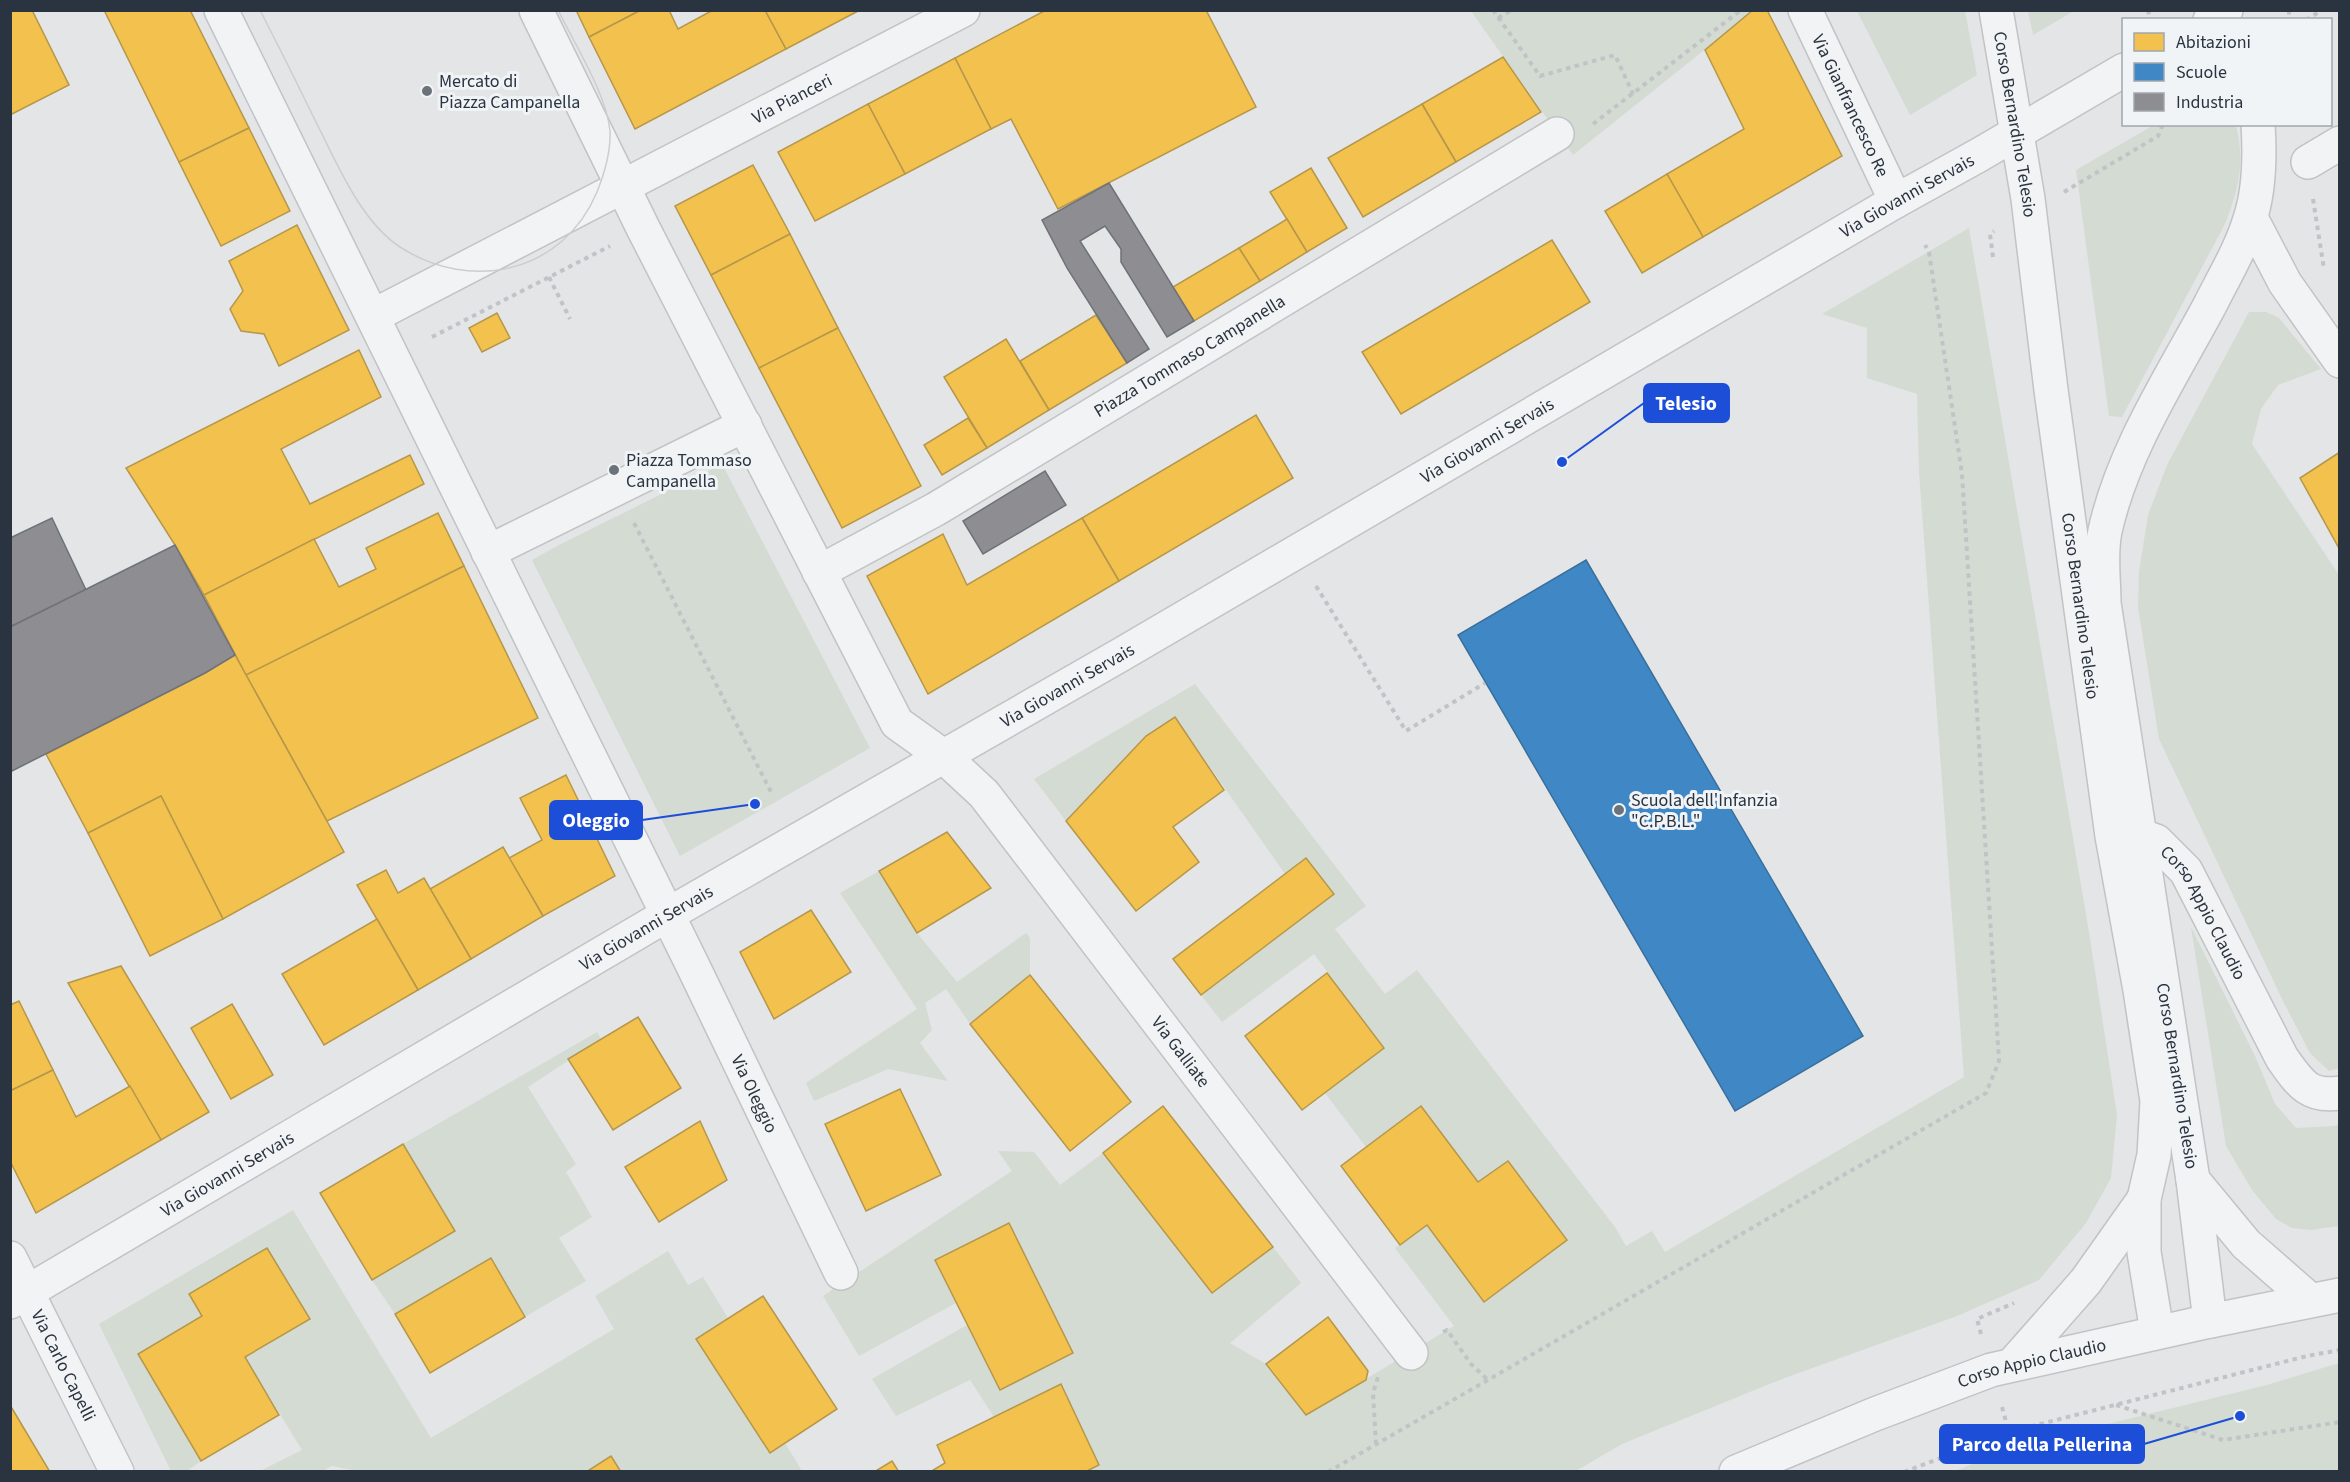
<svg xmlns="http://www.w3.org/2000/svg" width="2350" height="1482" viewBox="0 0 2350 1482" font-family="'Source Sans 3',sans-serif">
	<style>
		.green { fill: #d4dbd3 }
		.homes { fill: #f2c14e; stroke: #b6974a; stroke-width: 1.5 }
		.schools { fill: #3f88c5; stroke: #396f9d; stroke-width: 1.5 }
		.industry { fill: #8d8d92; stroke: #6f7279; stroke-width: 1.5 }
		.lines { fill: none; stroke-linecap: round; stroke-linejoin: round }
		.minor-casing { stroke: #c1c3c5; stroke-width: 36 }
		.path { stroke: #c1c4c6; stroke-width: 4; stroke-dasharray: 4.5 4.5; stroke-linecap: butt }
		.minor { stroke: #f2f3f5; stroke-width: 33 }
		.tram { stroke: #cccdcf; stroke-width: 1.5 }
		.poi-dot { fill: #6b727a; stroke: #f1f4f7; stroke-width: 2 }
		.labels { text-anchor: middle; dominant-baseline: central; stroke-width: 6; stroke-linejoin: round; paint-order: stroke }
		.poi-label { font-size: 18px; fill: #2a3440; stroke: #f1f4f7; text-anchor: start }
		.street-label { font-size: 18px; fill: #2a3440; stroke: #f1f4f7 }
		.leader { fill: none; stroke: #1d4ed8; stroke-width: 2 }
		.callout-dot { fill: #1d4ed8; stroke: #f1f4f7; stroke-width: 2 }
		.callout { fill: #1d4ed8; stroke: #1d4ed8; stroke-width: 2 }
		.callout-label { font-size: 20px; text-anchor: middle; font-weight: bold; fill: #fff }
	</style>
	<rect width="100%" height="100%" fill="#e3e5e7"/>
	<g class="green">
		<path d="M1471,11H1753L1573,155Z"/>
		<path d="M1857,11H1965L1977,75L1910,115Z"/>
		<path d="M2028,11V10L2074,11L2033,35Z"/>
		<path d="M2154,125H2236C2245,163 2239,187 2225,224L2122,417L2109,416L2076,170Z"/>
		<path d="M1969,228L2089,932L2117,1115L2111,1178L2086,1223L2039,1280L1957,1316L1782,1379L1622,1444L1574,1472L1085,1471L1099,1464L1061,1384L994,1417L970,1380L896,1416L872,1379L967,1325L1000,1390L1073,1353L1008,1223L935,1260L956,1303L859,1356L823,1296L1012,1171L998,1151L1034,1152L1060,1185L1103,1153L1212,1293L1273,1247L1301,1283L1230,1343L1266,1364L1306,1415L1454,1326L1395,1248L1427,1225L1484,1302L1567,1240L1508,1161L1478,1182L1421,1106L1366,1147L1325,1093L1384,1048L1314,954L1222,1022L1201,995L1334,894L1306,858L1285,874L1175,717L1146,736L1066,821L1034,779L1195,684L1366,906L1335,929L1385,994L1417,970L1615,1227L1626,1246L1652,1231L1665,1252L1964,1077L1919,472L1917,394L1867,378V328L1822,314Z"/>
		<path d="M2249,312H2266L2279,318L2321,369L2278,385L2261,409L2252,444L2339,575L2340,1068L2329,1071L2310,1053L2283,1001L2159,739L2138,607L2139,572L2148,515L2167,465Z"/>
		<path d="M722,464L870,748L680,856L532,560L557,546Z"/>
		<path d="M879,871L917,933L957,982L1026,933L1030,938V975L970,1024L946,989L925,1003L932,1030L920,1043L948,1081L888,1069L814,1101L806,1083L917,1009L840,893Z"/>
		<path d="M2191,927L2256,1058L2275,1104L2296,1128L2334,1126L2339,1124V1226L2310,1230L2292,1228L2276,1219L2252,1190L2226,1146Z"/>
		<path d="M597,1032L601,1039L528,1087L576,1164L566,1172L592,1217L559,1238L586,1281L525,1317L491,1258L395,1314L372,1280L455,1231L403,1144Z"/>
		<path d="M293,1210L431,1438L614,1329L595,1296L668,1251L688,1285L703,1277L728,1318L696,1340L770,1452L785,1443L802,1471H621L611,1456L586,1472H362L332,1466L322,1471H260L302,1450L245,1357L310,1319L267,1248L189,1294L202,1316L138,1354L201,1461L187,1471H171L99,1324Z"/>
		<path d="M2339,1363V1471H1955L2014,1447L2267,1385Z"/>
	</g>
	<g class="homes">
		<path d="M10,10H32L69,85L10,115Z"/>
		<path d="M104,10H190L249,128L179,162Z"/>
		<path d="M576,10H641L589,37Z"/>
		<path d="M641,10H669L678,29L713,10H765L786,49L635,129L589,37Z"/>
		<path d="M765,10H860L786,49Z"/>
		<path d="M1046,10H1206L1256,107L1058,209L1011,119L991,129L955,58Z"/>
		<path d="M1753,10H1767L1842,156L1703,237L1667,174L1744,129L1705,50Z"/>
		<path d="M1503,57L1541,112L1456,162L1422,104Z"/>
		<path d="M955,58L991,129L905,174L868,104Z"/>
		<path d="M868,104L905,174L815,221L778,152Z"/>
		<path d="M1422,104L1456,162L1363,217L1328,158Z"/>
		<path d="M249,128L290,211L221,246L179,162Z"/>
		<path d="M753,165L790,234L711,275L675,206Z"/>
		<path d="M1311,168L1347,228L1307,252L1270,192Z"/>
		<path d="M1667,174L1703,237L1642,273L1605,211Z"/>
		<path d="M1287,219L1307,252L1260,281L1239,248Z"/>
		<path d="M297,225L349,330L279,366L264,334L241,331L230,309L243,291L229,261Z"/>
		<path d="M790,234L838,328L759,368L711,275Z"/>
		<path d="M1552,240L1590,302L1401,414L1362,352Z"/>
		<path d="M1239,248L1260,281L1194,321L1173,287Z"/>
		<path d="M497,313L510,338L482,352L469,328Z"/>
		<path d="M1096,315L1127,363L1049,410L1020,361Z"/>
		<path d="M838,328L921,486L842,528L759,368Z"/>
		<path d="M1006,339L1049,410L987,448L944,377Z"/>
		<path d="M359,350L381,397L281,449L310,504L410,455L424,484L204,595L175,545L126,468Z"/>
		<path d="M1256,415L1293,478L1119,581L1082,518Z"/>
		<path d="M968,418L987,448L942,475L924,445Z"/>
		<path d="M2340,452V550L2300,478Z"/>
		<path d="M438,513L464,566L246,675L204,595L314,539L339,587L376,569L366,548Z"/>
		<path d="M1082,518L1119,581L928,694L867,576L943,534L967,585Z"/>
		<path d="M464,566L538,718L327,821L246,675Z"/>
		<path d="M235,655L344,852L223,919L161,796L88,833L46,754L205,673Z"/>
		<path d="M1175,717L1224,790L1173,827L1199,862L1136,911L1066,821L1146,736Z"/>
		<path d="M566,775L615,876L543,916L509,858L542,840L520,798Z"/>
		<path d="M161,796L223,919L150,956L88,833Z"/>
		<path d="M947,832L991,888L917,933L879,871Z"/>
		<path d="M503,847L543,916L471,959L430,889Z"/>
		<path d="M1306,858L1334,894L1201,995L1173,959Z"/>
		<path d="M386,870L398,893L424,878L471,959L418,990L357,885Z"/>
		<path d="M811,910L851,972L774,1019L740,952Z"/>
		<path d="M377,919L418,990L324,1045L282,974Z"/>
		<path d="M121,966L209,1112L161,1140L68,983Z"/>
		<path d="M1327,973L1384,1048L1302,1110L1245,1036Z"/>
		<path d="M1030,975L1131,1102L1070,1151L970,1024Z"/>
		<path d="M19,1001L53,1070L10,1091V1005Z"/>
		<path d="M232,1004L273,1075L231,1099L191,1028Z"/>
		<path d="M638,1017L681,1088L613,1130L568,1059Z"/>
		<path d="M53,1070L76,1117L130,1086L161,1140L36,1213L10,1161V1091Z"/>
		<path d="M900,1089L941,1175L866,1211L825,1124Z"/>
		<path d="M1163,1106L1273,1247L1212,1293L1103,1153Z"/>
		<path d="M1421,1106L1478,1182L1508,1161L1567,1240L1484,1302L1427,1225L1400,1245L1341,1166Z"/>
		<path d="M700,1121L727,1180L659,1222L625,1167Z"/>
		<path d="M403,1144L455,1231L372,1280L320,1193Z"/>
		<path d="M1009,1223L1073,1353L1000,1390L935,1260Z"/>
		<path d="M267,1248L310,1319L245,1357L279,1415L201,1461L138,1354L202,1316L189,1294Z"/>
		<path d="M491,1258L525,1317L430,1373L395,1314Z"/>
		<path d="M763,1296L837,1409L770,1453L696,1339Z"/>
		<path d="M1328,1317L1368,1371L1366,1380L1306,1415L1266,1364Z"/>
		<path d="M1061,1384L1099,1465L1085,1472H930L945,1463L937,1445Z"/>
		<path d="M10,1405L50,1472H10Z"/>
		<path d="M611,1456L621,1472H586Z"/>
		<path d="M892,1461L899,1472H874Z"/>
	</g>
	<path class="schools" d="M1586,560L1863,1036L1735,1111L1458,635Z"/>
	<g class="industry">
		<path d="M1109,183L1194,321L1167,337L1121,262V249L1105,226L1080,241L1149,349L1127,363L1067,268L1042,220Z"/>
		<path d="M1045,471L1066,505L983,554L963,521Z"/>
		<path d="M52,518L86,590L10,627V538Z"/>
		<path d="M175,545L235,655L205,673L10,772V627Z"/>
	</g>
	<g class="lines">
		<defs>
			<g id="minor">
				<path id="s1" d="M221,10L692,964L841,1273"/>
				<path id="s2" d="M536,10L643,228L897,723L943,756L984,794L1411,1353"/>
				<path id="s3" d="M1805,10L1896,201"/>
				<path id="s4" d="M1996,10L2028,199L2051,390L2112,836L2140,990L2157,1101L2154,1155L2144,1199V1252L2157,1332"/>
				<path d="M2210,20L2226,10"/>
				<path d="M2308,162L2340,143"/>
				<path d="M2251,218L2285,283L2340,361"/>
				<path id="s5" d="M373,316L963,10"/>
				<path d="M488,552L745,425"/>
				<path id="s6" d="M819,572L936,509L1557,134"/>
				<path id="s7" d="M2126,835H2139L2156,841L2186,871L2282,1058C2299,1082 2308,1098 2340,1093"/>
				<path d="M2193,1180L2246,1244L2310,1300"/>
				<path id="s8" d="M10,1258L117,1472"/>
				<path id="s9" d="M10,1302L667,915L1122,654L1896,201L1979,155L2124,70"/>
				<path d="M2210,1321L2193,1180L2104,603C2104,580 2100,554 2105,531C2123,450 2171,378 2210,305C2224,277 2241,249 2250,219C2260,189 2260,155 2258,124"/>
				<path d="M2013,1364L2086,1281L2144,1199"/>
				<path id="s10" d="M1736,1472L1875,1414L1991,1370L2210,1321L2340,1295"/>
			</g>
		</defs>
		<use href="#minor" class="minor-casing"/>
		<g class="path">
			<path d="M1493,10L1540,76L1615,55L1633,94"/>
			<path d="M2148,10L2150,20"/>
			<path d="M2289,10V20"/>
			<path d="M1498,18L1512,10"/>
			<path d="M2306,20L2322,10"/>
			<path d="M1593,124L1741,10"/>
			<path d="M2064,192L2158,136L2163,124"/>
			<path d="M2313,199L2324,269"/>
			<path d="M1993,257L1990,234L1994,231"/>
			<path d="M549,277L570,319"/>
			<path d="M432,337L610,246"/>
			<path d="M634,523L772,794"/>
			<path d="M1316,586L1406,731L1485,683"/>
			<path d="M1443,1332L1447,1330L1471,1364L1488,1380"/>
			<path d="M1981,1334L1977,1319L2014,1303"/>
			<path d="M2116,1405L2223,1440L2340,1422"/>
			<path d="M2002,1407L2009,1432"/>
			<path d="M1376,1444L1373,1393L1379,1374"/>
			<path d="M1328,1472L1986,1093L1999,1061L1962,474L1929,252L1925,245"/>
			<path d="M1904,1472L2009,1432L2307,1356L2340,1350"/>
		</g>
		<use href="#minor" class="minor"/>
		<path class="tram" d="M260,10C279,47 297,83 315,120C336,161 360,221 400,247C471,293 563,273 597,192C605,172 611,152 610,131C607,95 574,43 558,10"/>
	</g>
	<g class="poi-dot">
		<circle cx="427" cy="91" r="6"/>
		<circle cx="614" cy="470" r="6"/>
		<circle cx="1619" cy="810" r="6"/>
	</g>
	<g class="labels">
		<g class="poi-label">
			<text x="439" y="81">Mercato di<tspan x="439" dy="21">Piazza Campanella</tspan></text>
			<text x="626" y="460">Piazza Tommaso<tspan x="626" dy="21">Campanella</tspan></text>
			<text x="1631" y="800">Scuola dell'Infanzia<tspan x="1631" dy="21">"C.P.B.L."</tspan></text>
		</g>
		<g class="street-label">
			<text stroke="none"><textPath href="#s5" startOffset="472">Via Pianceri</textPath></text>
			<text stroke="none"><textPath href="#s3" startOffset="106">Via Gianfrancesco Re</textPath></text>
			<text stroke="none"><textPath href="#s4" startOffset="116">Corso Bernardino Telesio</textPath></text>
			<text stroke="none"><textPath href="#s9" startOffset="2196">Via Giovanni Servais</textPath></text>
			<text stroke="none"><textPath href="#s6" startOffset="429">Piazza Tommaso Campanella</textPath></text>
			<text stroke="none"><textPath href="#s9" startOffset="1710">Via Giovanni Servais</textPath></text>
			<text stroke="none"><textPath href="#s4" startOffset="602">Corso Bernardino Telesio</textPath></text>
			<text stroke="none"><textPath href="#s9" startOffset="1224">Via Giovanni Servais</textPath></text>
			<text stroke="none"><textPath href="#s7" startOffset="118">Corso Appio Claudio</textPath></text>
			<text stroke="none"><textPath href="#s9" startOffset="738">Via Giovanni Servais</textPath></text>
			<text stroke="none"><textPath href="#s2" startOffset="1236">Via Galliate</textPath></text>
			<text transform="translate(2177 1076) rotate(81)">Corso Bernardino Telesio</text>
			<text stroke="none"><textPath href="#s1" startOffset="1208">Via Oleggio</textPath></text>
			<text stroke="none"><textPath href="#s9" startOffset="252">Via Giovanni Servais</textPath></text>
			<text stroke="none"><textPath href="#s10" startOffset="316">Corso Appio Claudio</textPath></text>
			<text stroke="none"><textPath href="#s8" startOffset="120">Via Carlo Capelli</textPath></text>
		</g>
	</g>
	<path class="leader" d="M1562 462L1644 403M755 804L642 820M2240 1416L2144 1444"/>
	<g class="callout-dot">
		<circle cx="1562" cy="462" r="6"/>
		<circle cx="755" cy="804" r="6"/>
		<circle cx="2240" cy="1416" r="6"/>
	</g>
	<g class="callout">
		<rect x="1644" y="384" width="85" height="38" rx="6"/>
		<rect x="550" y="801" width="92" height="38" rx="6"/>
		<rect x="1940" y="1425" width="204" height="38" rx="6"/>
	</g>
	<g class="callout-label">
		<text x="1686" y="410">Telesio</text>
		<text x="596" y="827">Oleggio</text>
		<text x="2042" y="1451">Parco della Pellerina</text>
	</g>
	<rect width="2350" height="1482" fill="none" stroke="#2a3440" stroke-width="24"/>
	<rect x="2122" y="18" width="210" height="108" fill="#f1f4f7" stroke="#a1a7ae" stroke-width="1.5"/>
	<rect x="2134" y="33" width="30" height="18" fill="#f2c14e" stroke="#a1a7ae" stroke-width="1.5"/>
	<text x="2176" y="48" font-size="18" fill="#2a3440">Abitazioni</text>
	<rect x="2134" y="63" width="30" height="18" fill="#3f88c5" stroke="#a1a7ae" stroke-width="1.5"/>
	<text x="2176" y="78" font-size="18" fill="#2a3440">Scuole</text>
	<rect x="2134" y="93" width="30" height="18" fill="#8d8d92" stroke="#a1a7ae" stroke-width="1.5"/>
	<text x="2176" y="108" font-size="18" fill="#2a3440">Industria</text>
</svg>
